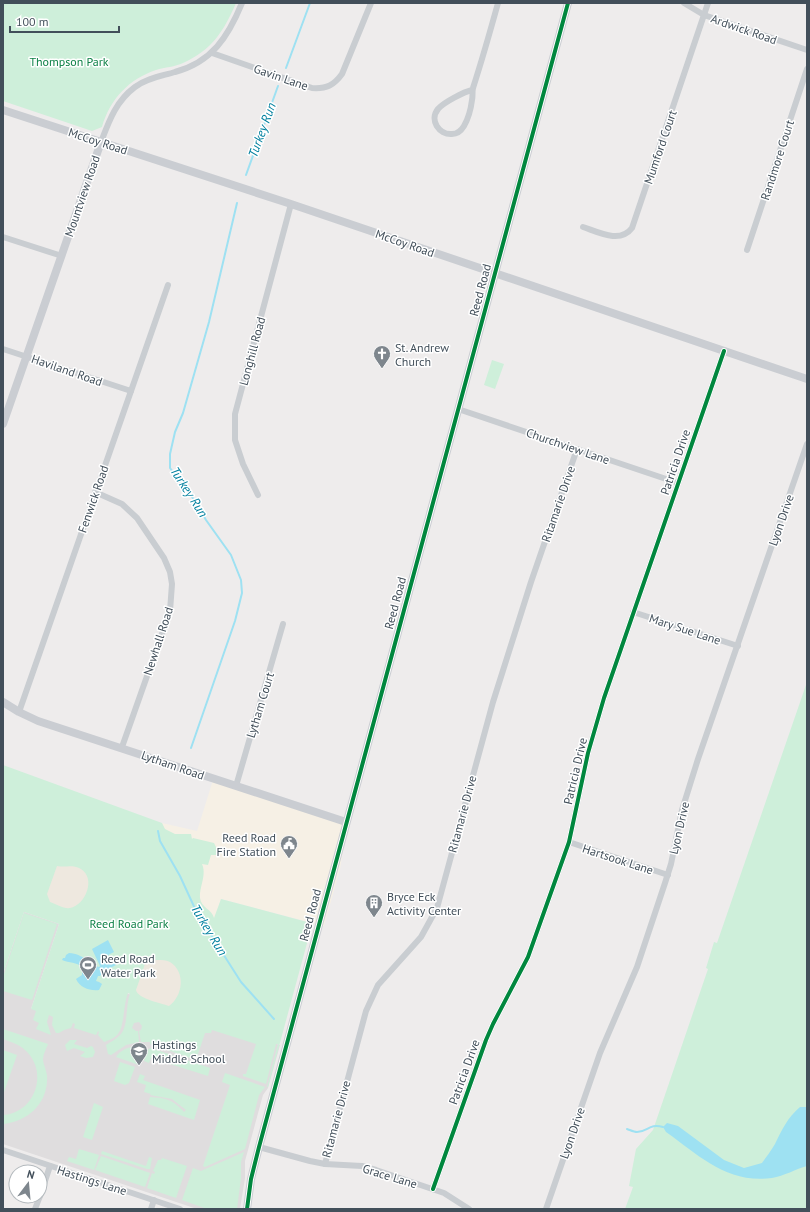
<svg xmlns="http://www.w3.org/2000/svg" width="810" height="1212" viewBox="0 0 810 1212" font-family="'PT Sans',sans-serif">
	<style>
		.commercial { fill: #f6f0e5 }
		.education { fill: #dfddde }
		.green { fill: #ceefda }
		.sand { fill: #eee8df }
		.water { fill: #9ee1f2 }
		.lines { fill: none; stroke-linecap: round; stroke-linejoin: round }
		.stream { stroke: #9ee1f2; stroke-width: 2 }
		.street { stroke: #c9cdd1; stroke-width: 6 }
		.secondary { stroke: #cacdd2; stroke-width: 8 }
		.cycleway-casing { stroke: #fff; stroke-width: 6 }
		.cycleway { stroke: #00873e; stroke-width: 4 }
		.labels { text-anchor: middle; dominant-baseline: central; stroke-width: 3; stroke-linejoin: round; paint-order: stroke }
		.street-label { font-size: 12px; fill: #424f5a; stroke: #fff }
		.park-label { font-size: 12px; fill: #0d8146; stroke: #fff }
		.poi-label { font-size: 12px; fill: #424f5a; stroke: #fff; text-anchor: start }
		.water-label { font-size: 13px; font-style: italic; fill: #02809f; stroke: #fff }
	</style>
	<rect width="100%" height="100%" fill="#eeecec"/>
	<path class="commercial" d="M214,777L348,821L340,869L324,926L221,899L212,926L194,895L162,823L197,831Z"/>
	<path class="education" d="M24,912L59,924L31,1009L126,993L280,1045L268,1088L263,1095L245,1161V1178L240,1209H197L3,1144V974Z"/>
	<g class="green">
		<path d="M3,3H236C224,31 212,50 183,63C175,67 165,67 156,70C129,79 110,99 102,127L92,131L3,101Z"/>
		<path d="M492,360L504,364L495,389L484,385Z"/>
		<path d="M807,682V1209H625L633,1187L629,1186L636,1149L653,1130L708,969L706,968L714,942L717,943Z"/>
		<path d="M3,765L162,823L165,829L175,834H191L192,839L193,838L214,843L217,849V855H211L208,865L202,864C207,875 199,887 200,898C201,908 212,909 214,918L221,899L311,923L313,921L268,1087H267L278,1044H276L266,1084L243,1076V1074H246L256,1044L212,1030L211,1033H205L196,1060L150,1044V1042H141L139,1031L141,1030L142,1026L139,1022L134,1023L132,1028L136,1031H138L139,1042L126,1045L111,1055L108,1054L106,1045C110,1042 115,1040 119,1036C129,1028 125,1006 130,994L128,993C123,1004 125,1029 116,1036C113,1039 108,1040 104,1042L98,1035L99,1032L98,1031L96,1035L74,1028L75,1024L73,1023L71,1028L64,1030L59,1033H56L52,1025L53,1017L49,1015L47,1022L51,1035L36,1029L39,1023L33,1020L36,1011L31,1009L59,924L24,912L3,974Z"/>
		<path d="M24,913L57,924L32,1000L3,991V977Z"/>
		<path d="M3,1029L48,1044C46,1049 43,1055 43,1060C44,1067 48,1073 47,1081C46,1105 27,1121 4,1124H3V1115C36,1113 49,1071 25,1050C19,1044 11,1042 3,1039Z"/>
		<path d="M70,1040H77L74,1044L87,1048L91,1046L93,1047L95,1052L93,1057L86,1058L80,1056L85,1052L74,1048L67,1051L65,1045Z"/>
		<path d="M136,1046H144V1048L139,1065L116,1057C120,1050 129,1047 136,1046Z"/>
		<path d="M151,1048L210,1068L208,1076L151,1058L149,1063L144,1061L147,1050Z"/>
		<path d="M3,1050L17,1055L3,1095Z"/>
		<path d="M120,1062L135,1067L129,1083L125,1085L114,1081Z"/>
		<path d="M225,1073L265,1087L259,1095L245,1149L205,1167L203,1166L230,1085L222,1082Z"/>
		<path d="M140,1074L145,1076L143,1080L200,1100L194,1120L148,1104L150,1097C167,1098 173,1100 184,1112L186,1110L172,1099L150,1095L151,1094L144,1092L146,1085L137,1082Z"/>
		<path d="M94,1103L103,1107L92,1140L83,1137Z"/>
		<path d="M79,1149L99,1155L94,1170L67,1161L69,1157L76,1159Z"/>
		<path d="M102,1151L146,1166L149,1157L152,1158L150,1169H147L101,1154Z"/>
		<path d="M244,1152L241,1162V1178L237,1209H207L182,1200L193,1168L201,1171Z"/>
		<path d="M101,1156L150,1173L145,1187L95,1170Z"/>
		<path d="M162,1158L187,1166L176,1198L147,1188L152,1173L154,1174L155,1172L153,1171L158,1160H161Z"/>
	</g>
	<g class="sand">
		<path d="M57,866C66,868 71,864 81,869C96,878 86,905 70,908C64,909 56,904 50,902L47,894Z"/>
		<path d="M157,960C161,960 166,960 170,962C186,972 183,996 169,1006C161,1003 138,999 136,990L145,964L149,961Z"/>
	</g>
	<g class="water">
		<path d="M108,940L114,952L108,955L111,960L113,959L116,965L101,973L102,974L100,976H98L96,981L99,982L102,984L99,990C90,991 80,988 76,979L82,975V967C77,962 69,963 62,960L63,958H65L66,955L69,953C84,954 87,963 99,967L100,966L92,949Z"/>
		<path d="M800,1107H807V1166C796,1169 784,1176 772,1178C727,1184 700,1156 666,1132L663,1127L667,1123L678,1126L724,1160L744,1168L762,1163C766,1157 771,1151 775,1144C782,1130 787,1118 800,1107Z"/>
	</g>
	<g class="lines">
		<g class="stream">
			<path d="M286,68L310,3"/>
			<path d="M246,175L278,86"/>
			<path d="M191,748L235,621L242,593L241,580L231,555L206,520L195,501L170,468V454L175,432L183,413L209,322L237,203"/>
			<path d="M158,831L160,841L180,876L197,913L241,982L274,1019"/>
			<path d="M627,1129C630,1130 634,1132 637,1132C648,1132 649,1123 663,1127"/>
		</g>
		<g class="street">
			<path d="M684,3L704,15L807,50"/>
			<path d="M212,53L312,88C327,89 334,85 342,74L371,3"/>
			<path d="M472,90C464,92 444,102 438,109C429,120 439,135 452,134C458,134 461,131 464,126C468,119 471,108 472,100C473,96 472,92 473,88C482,60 490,32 498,3"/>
			<path d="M101,142C109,121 116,101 135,87C147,78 162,76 175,72C212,62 228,37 242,3"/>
			<path d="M583,227C598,232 620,244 632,228L708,3"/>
			<path d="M3,237L62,256"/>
			<path d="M747,250L807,69"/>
			<path d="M3,349L131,391"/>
			<path d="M458,409L678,483"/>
			<path d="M95,492L122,504L137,518L164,558L170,572L172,584L170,611L122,747"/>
			<path d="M258,495L243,464L235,440V414L291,204"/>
			<path d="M633,612L738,646"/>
			<path d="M19,712L168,285"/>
			<path d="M236,786L283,624"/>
			<path d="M569,842L668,875"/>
			<path d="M259,1147L310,1161L325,1164L362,1166L376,1170L444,1193L469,1209"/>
			<path d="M3,1150L180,1209"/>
			<path d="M325,1164L366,1011L378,985L421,937L437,908L493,702L531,582L577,449"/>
			<path d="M433,1189L486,1040L493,1024L528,957L569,842L588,753L604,698L724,351"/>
			<path d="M40,1196L50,1166"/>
			<path d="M35,1209L40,1196"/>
			<path d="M151,1209L154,1200"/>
			<path d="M546,1209L600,1053L637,967L665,883L671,864L682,810L698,759L807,444"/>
		</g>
		<g class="secondary">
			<path d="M3,110L291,204L807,379"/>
			<path d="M3,424L101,142"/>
			<path d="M3,702L19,712L38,721L346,822"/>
			<path d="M247,1209L251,1179L259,1147L568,3"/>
		</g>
		<defs>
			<g id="cycleway">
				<path d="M433,1189L486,1040L493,1024L528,957L569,842L588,753L604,698L724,351"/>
				<path d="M247,1209L251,1179L259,1147L568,3"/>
			</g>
		</defs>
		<use href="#cycleway" class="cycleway-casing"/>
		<use href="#cycleway" class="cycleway"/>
	</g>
	<defs>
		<symbol id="church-pin" viewBox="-11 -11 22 30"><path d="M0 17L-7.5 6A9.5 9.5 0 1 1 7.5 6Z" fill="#7e868d" stroke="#fff"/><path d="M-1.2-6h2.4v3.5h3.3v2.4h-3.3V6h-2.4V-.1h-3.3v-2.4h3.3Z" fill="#fff"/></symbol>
		<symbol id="civic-pin" viewBox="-11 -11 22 30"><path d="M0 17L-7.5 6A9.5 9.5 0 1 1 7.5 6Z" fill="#7e868d" stroke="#fff"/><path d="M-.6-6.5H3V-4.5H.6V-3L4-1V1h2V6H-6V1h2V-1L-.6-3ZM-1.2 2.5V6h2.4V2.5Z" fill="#fff"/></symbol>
		<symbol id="building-pin" viewBox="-11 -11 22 30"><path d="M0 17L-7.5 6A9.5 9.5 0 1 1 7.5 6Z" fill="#7e868d" stroke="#fff"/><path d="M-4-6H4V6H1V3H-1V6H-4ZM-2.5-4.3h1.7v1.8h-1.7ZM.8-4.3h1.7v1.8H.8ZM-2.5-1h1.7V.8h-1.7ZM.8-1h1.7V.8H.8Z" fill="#fff"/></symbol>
		<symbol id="stadium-pin" viewBox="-11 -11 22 30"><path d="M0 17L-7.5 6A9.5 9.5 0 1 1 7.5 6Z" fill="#7e868d" stroke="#fff"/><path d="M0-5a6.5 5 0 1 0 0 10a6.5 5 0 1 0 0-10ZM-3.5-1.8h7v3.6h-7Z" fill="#fff"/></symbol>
		<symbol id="school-pin" viewBox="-11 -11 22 30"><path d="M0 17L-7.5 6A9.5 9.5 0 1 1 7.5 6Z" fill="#7e868d" stroke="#fff"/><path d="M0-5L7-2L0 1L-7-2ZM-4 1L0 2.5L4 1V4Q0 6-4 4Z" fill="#fff"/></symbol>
	</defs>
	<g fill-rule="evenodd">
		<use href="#church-pin" x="372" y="344" width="20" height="27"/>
		<use href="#civic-pin" x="279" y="834" width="20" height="27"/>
		<use href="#building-pin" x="364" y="893" width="20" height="27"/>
		<use href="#stadium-pin" x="78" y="955" width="20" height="27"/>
		<use href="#school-pin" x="129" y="1041" width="20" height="27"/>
	</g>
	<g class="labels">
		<g class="street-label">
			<text transform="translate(744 29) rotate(19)">Ardwick Road</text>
			<text transform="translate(281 77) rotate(19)">Gavin Lane</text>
			<text transform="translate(98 141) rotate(18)">McCoy Road</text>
			<text transform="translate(660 147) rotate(-71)">Mumford Court</text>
			<text transform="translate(777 160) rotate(-72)">Randmore Court</text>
			<text transform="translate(82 196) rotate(-71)">Mountview Road</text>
			<text transform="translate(405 243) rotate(19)">McCoy Road</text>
			<text transform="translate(480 290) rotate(-75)">Reed Road</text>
			<text transform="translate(252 351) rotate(-75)">Longhill Road</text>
			<text transform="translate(67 370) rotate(19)">Haviland Road</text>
			<text transform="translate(568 446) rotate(19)">Churchview Lane</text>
			<text transform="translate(675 462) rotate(-71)">Patricia Drive</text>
			<text transform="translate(93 499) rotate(-71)">Fenwick Road</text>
			<text transform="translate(558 504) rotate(-71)">Ritamarie Drive</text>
			<text transform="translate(781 520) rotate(-71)">Lyon Drive</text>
			<text transform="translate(395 603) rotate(-75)">Reed Road</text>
			<text transform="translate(685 629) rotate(18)">Mary Sue Lane</text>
			<text transform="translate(158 641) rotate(-72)">Newhall Road</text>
			<text transform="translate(260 705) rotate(-73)">Lytham Court</text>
			<text transform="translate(173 765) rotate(19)">Lytham Road</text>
			<text transform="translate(575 771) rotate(-77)">Patricia Drive</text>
			<text transform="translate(462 814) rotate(-75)">Ritamarie Drive</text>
			<text transform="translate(679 828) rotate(-77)">Lyon Drive</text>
			<text transform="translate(618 859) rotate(18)">Hartsook Lane</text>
			<text transform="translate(310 915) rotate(-75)">Reed Road</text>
			<text transform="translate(464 1072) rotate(-70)">Patricia Drive</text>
			<text transform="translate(336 1119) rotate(-75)">Ritamarie Drive</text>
			<text transform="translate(572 1133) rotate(-71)">Lyon Drive</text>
			<text transform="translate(390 1176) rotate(17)">Grace Lane</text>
			<text transform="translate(92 1180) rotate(18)">Hastings Lane</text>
		</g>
		<g class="park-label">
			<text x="69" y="61">Thompson Park</text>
			<text x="129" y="923">Reed Road Park</text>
		</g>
		<g class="poi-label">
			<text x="395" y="347">St. Andrew<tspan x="395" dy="14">Church</tspan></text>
			<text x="276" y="837" text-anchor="end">Reed Road<tspan x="276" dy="14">Fire Station</tspan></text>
			<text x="387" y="896">Bryce Eck<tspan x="387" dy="14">Activity Center</tspan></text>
			<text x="101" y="958">Reed Road<tspan x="101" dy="14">Water Park</tspan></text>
			<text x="152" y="1044">Hastings<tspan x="152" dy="14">Middle School</tspan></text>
		</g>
		<g class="water-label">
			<text transform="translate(262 130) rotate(-70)">Turkey Run</text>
			<text transform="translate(189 492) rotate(57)">Turkey Run</text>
			<text transform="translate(209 930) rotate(59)">Turkey Run</text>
		</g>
	</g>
	<rect width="810" height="1212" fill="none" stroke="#424f5a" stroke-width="8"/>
	<g transform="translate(28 1184) rotate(16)"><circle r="19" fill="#ffffff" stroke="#b3b9bd"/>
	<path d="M0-3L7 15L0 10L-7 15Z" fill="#7e868d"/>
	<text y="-6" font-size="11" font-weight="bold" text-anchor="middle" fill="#424f5a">N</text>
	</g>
	<path d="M10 26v6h109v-6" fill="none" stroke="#424f5a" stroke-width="2"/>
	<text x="16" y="26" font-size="12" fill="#424f5a" stroke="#ffffff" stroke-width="3" paint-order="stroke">100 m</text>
</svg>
